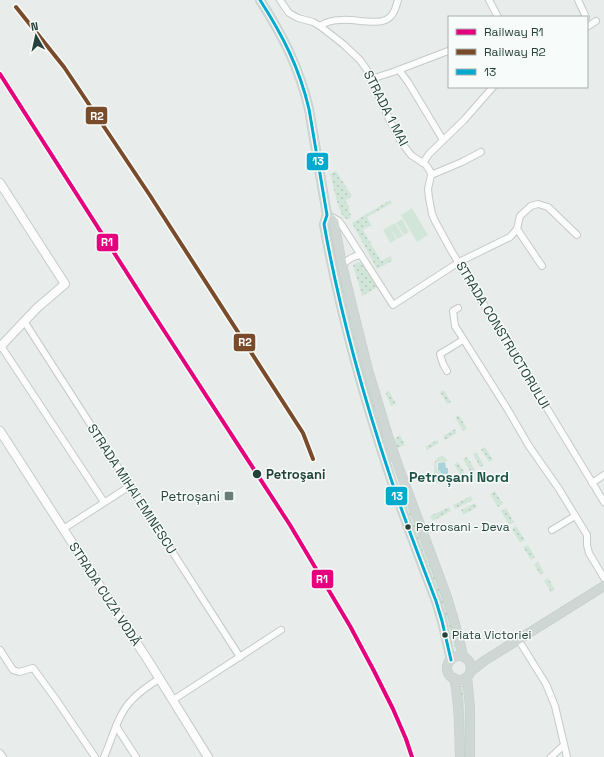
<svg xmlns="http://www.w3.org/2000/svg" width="604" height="757" viewBox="0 0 604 757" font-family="'Space Grotesk',sans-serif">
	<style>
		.grass { fill: url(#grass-dots) }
		.park { fill: url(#park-crowns) }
		.garden { fill: #d1e6d8 }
		.water { fill: #a9d4db }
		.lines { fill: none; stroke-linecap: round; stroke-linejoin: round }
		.street-casing { stroke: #c5cac8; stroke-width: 8 }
		.secondary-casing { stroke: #c3cbc8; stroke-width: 10 }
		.primary-casing { stroke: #c3ccc9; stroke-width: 10 }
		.street { stroke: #fcfcfc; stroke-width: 6 }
		.secondary { stroke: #fcfcfc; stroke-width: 8 }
		.primary { stroke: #cfd7d5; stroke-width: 9 }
		.bus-1-casing { stroke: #f7fbf9; stroke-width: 6 }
		.bus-1 { stroke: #00a9ce; stroke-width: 3 }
		.rail-1-casing { stroke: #f7fbf9; stroke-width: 7 }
		.rail-2-casing { stroke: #f7fbf9; stroke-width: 7 }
		.rail-1 { stroke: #e5007d; stroke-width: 4 }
		.rail-2 { stroke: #7a4b2a; stroke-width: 4 }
		.stop-dot { fill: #24423a; stroke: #f7fbf9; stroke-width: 1.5 }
		.poi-dot { fill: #697e78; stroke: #f7fbf9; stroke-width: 1.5 }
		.labels { text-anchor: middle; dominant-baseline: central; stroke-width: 3; stroke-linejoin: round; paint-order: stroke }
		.bus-label { font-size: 12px; fill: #24423a; stroke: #f7fbf9; text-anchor: start }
		.street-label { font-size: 13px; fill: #24423a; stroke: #f7fbf9 }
		.stop-label { font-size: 13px; font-weight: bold; fill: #24423a; stroke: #f7fbf9; text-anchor: start }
		.poi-label { font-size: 13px; fill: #24423a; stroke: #f7fbf9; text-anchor: end }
		.neighbourhood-label { font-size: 14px; font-weight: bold; fill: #1f5548; stroke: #f7fbf9 }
		.line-badge { stroke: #f7fbf9; stroke-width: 1.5 }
		.badge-label { font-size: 11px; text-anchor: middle; font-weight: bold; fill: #fff }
	</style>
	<defs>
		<pattern id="grass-dots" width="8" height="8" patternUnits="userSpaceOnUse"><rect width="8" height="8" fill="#d1e6d8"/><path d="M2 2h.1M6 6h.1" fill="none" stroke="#b3c6ba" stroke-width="1.8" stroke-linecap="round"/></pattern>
		<pattern id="park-crowns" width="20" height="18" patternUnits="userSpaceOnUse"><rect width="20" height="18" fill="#d1e6d8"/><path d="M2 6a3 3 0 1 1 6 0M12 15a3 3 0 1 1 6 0" fill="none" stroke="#b3c6ba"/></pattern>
	</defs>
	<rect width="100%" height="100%" fill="#e8edeb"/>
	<g class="grass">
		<path d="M336,171L352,196L345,201L349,206V212L351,215L350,219C347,219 347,220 344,217C338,212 333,183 330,174Z"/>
		<path d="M390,200L392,203L367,217L371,225L363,230L381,261L391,256L392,261L377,269L352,223Z"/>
		<path d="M330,225L392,461L389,462L373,413L349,324L327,226Z"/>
		<path d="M361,262C369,268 373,278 378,287L362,296L353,265L356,263Z"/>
		<path d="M444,390L451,402L447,404L440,392Z"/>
		<path d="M389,391L396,404L391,406L386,394V392Z"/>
		<path d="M459,415L467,429L463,431L455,417Z"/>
		<path d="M455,429L457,433L445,440L443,436Z"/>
		<path d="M400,435L405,445L398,448L396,446L394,439Z"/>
		<path d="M437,440L439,443L427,450L425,447Z"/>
		<path d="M485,447L493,460L489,462L481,449Z"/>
		<path d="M476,452L484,465L480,467L473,454Z"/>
		<path d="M467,457L475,470L471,473L463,459Z"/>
		<path d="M458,462L466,475L462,478L454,464Z"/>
		<path d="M495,491L503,504L498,507L490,494Z"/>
		<path d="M471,496L473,500L455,509L453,505Z"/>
		<path d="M405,503L407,504L449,614L457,649H455L445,615L404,505Z"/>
		<path d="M475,503L477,507L463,515L461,510Z"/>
		<path d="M449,507L451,511L433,521L430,516Z"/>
		<path d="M506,508L514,522L509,525L501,511Z"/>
		<path d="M516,526L525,540L520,543L512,529Z"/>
		<path d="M528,545L535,557L531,560L523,547Z"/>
		<path d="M538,562L544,572L540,575L534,564Z"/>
		<path d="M548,578L555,590L551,592L544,581Z"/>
		<path d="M459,686H463L467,757H463Z"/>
	</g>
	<path class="park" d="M442,456L445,457L448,461L436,462L437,471H440V475H449L450,473C449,479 440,489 435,481C433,478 434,477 434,475C435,467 432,458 442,456Z"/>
	<g class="garden">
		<path d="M412,208L428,235L417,242L401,215Z"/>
		<path d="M402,219L409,232L404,235L396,223Z"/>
		<path d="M395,223L403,236L397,239L390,228L396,240L390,243L383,230Z"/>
	</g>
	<path class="water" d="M445,462L446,468H448V474H441L440,471L438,470V463Z"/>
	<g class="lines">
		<defs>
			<g id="street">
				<path d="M280,0L289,13L298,18L313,22L320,26L343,44L360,60L367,70L390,121L401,142L411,155L426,165L430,171L431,175L428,189L429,198L432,214L435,221L452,252L604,502"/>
				<path d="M489,0L498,17"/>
				<path d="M578,0L586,17"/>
				<path d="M320,26C326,22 333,20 341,20C353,18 381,27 390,17C395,13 396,6 398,0"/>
				<path d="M587,27L596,21"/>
				<path d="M399,70L408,82L443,140"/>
				<path d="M371,79L393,72L448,51"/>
				<path d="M423,163L429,154L464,120L493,87"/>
				<path d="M431,175L462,162L481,152"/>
				<path d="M332,217L339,221L343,227L393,305L459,262L510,237L517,229L520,216L531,206L538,204L548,207L577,235"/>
				<path d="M517,229L542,266"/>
				<path d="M342,265C349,259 353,256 361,255"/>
				<path d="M458,308L453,311L455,326L508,410L529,446L559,489L587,535V545L589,553L604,578"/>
				<path d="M24,321L240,657"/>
				<path d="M1,346L104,502"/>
				<path d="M447,371L443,364L440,354L463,340"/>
				<path d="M592,483L604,475"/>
				<path d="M63,529L130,486"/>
				<path d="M552,530L575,516"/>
				<path d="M518,639L546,684L555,706L567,757"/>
				<path d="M0,650L13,670L19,672L33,668L55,698L95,757"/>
				<path d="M173,700L281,630"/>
				<path d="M116,726L136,757"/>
				<path d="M0,753L3,757"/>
				<path d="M104,757C111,742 115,724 124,710C132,697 146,687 159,679"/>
				<path d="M551,757L564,745"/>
			</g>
			<g id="secondary">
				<path d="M0,183L65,284L37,308L0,347"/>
				<path d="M0,431L151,665L208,757"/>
			</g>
			<g id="primary">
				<path d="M260,0C283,36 299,67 309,109L327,215L324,224C339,308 362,392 389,473C403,516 420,559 436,601L442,621L451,660"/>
				<path d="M327,215L334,222L342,265L352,306L368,370L388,436L400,471L447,597L459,638L463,656"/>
				<circle cx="459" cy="668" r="12"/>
				<path d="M470,672L484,661L604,586"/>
				<path d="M467,677L470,707V757"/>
				<path d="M454,678C460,704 459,731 460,757"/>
			</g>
		</defs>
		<use href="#street" class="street-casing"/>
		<use href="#secondary" class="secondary-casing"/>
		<use href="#primary" class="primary-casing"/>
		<use href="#street" class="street"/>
		<use href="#secondary" class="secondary"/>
		<use href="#primary" class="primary"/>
		<defs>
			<path id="bus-1" d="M260,0C283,36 299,67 309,109L327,215L324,224C339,308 362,392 389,473C403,516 420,559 436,601L442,621L451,660"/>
		</defs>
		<use href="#bus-1" class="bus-1-casing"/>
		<use href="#bus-1" class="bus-1"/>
		<defs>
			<path id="rail-1" d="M0,74L150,309L290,525L350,626L374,671L393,709L406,739L412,757"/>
			<path id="rail-2" d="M16,7L64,67L149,194L303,433L313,459"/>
		</defs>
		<use href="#rail-1" class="rail-1-casing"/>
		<use href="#rail-2" class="rail-2-casing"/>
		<use href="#rail-1" class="rail-1"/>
		<use href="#rail-2" class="rail-2"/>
	</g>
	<g class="stop-dot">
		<circle cx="257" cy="474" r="5"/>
		<circle cx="408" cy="527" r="3.5"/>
		<circle cx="445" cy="635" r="3.5"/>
	</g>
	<rect class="poi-dot" x="224" y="491" width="10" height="10" rx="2"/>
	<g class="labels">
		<g class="bus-label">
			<text x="416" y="527">Petrosani - Deva</text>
			<text x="452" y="635">Piata Victoriei</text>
		</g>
		<g class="street-label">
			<text transform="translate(386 108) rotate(63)">STRADA 1 MAI</text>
			<text transform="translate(503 335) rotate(59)">STRADA CONSTRUCTORULUI</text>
			<text transform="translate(132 489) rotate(57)">STRADA MIHAI EMINESCU</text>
			<text transform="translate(105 594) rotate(57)">STRADA CUZA VODĂ</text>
		</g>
		<g class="stop-label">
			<text x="266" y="474">Petroşani</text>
		</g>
		<g class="poi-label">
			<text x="220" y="496">Petroșani</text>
		</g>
		<g class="neighbourhood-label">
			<text x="459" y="477">Petroșani Nord</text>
		</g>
	</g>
	<g class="line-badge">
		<rect x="85" y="106" width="23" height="19" rx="4" fill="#7a4b2a"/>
		<rect x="306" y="152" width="23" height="19" rx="4" fill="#00a9ce"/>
		<rect x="96" y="233" width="23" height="19" rx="4" fill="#e5007d"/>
		<rect x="233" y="333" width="23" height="19" rx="4" fill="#7a4b2a"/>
		<rect x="385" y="486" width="23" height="20" rx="4" fill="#00a9ce"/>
		<rect x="311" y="569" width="23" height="20" rx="4" fill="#e5007d"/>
	</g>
	<g class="badge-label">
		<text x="97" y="120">R2</text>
		<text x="318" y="165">13</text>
		<text x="107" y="246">R1</text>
		<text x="245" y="346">R2</text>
		<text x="397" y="500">13</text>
		<text x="322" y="583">R1</text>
	</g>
	<rect x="448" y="16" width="140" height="72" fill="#f7fbf9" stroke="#a3b1ad"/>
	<rect x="456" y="29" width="20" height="6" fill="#e5007d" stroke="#a3b1ad"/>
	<text x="484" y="36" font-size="12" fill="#24423a">Railway R1</text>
	<rect x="456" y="49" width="20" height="6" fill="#7a4b2a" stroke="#a3b1ad"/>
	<text x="484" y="56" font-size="12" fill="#24423a">Railway R2</text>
	<rect x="456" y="69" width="20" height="6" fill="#00a9ce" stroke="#a3b1ad"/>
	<text x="484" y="76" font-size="12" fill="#24423a">13</text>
	<g transform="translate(36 36) rotate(351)" stroke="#f7fbf9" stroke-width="3" paint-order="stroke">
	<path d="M0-3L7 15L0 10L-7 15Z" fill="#24423a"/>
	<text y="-6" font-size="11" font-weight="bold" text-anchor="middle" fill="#24423a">N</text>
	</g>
</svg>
